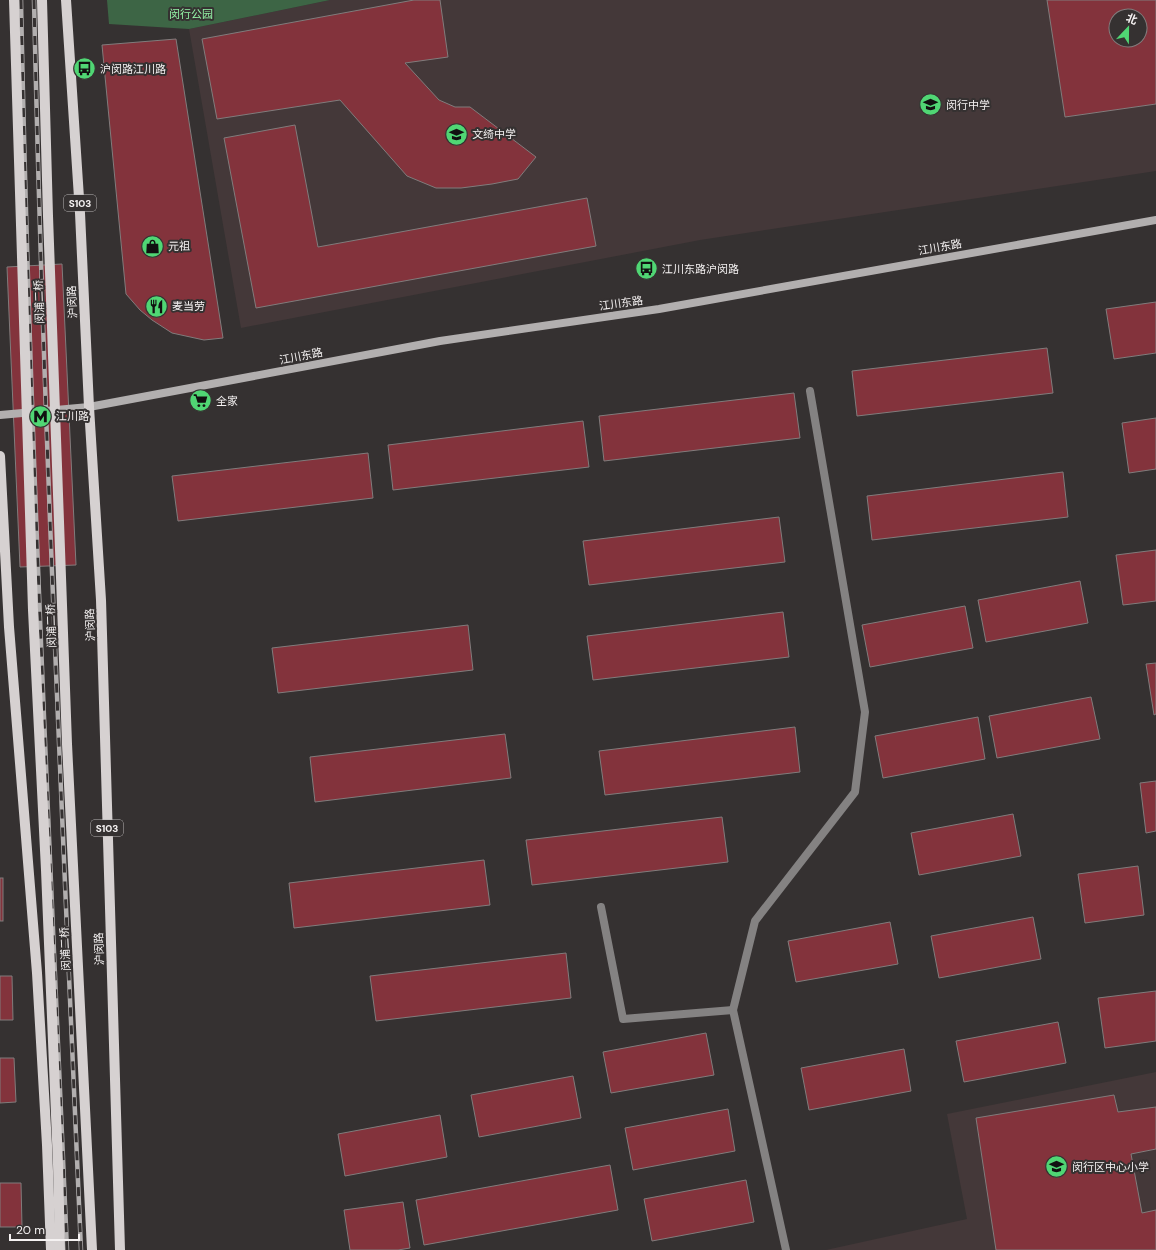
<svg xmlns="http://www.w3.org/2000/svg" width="1156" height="1250" viewBox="0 0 1156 1250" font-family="'DM Sans','Noto Sans SC',sans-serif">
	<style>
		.built { fill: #443839; fill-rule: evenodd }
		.green { fill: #3d6545 }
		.building { fill: #83333c; stroke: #817c7c; fill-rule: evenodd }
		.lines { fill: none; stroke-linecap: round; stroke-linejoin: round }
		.lane { stroke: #848282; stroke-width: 8 }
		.secondary { stroke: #b2afaf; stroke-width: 8 }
		.primary { stroke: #d6d1d1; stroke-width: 10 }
		.rail-casing { stroke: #b2afaf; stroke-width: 4.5 }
		.rail { stroke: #353131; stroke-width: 3; stroke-dasharray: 9; stroke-linecap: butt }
		.primary-bridge { stroke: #d6d1d1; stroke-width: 10 }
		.labels { text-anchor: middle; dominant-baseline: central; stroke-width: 4; stroke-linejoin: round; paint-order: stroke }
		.shield { fill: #353131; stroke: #bbb8b8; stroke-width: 1 }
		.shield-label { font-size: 10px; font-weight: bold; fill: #f5f2f2 }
		.park-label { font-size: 11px; fill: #94f4a7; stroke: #353131 }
		.poi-label { font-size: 11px; fill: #f5f2f2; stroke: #353131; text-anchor: start }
		.street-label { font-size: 11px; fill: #f5f2f2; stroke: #353131 }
	</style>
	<rect width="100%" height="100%" fill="#353131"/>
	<g class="built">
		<path d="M330,0H1156V171L700,240L241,328L189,29ZM1116,16H1140V40H1116Z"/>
		<path d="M1156,1072V1250H826L967,1219L947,1114Z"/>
	</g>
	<path class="green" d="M107,0H330L189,29L109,24Z"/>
	<g class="building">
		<path d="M414,0H440L448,57L405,63L439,100L455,107H470L536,157L518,179L492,184L461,188H436L407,176L340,100L217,119L202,39Z"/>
		<path d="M1047,0H1156V104L1065,117ZM1116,16H1140V40H1116Z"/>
		<path d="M176,39L223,338L204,340L172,333L152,320L140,310L126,294L102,45Z"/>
		<path d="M295,125L318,247L587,198L596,246L256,308L224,138Z"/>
		<path d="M62,264L76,565L20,567L7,267Z"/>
		<path d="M1156,302V353L1114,359L1106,309Z"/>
		<path d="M1047,348L1053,393L857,416L852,371Z"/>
		<path d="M794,393L800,438L604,461L599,416Z"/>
		<path d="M1156,418V469L1129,473L1122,423Z"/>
		<path d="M583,421L589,467L393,490L388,445Z"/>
		<path d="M368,453L373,498L178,521L172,476Z"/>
		<path d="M1063,472L1068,517L872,540L867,496Z"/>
		<path d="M779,517L785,562L589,585L583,541Z"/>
		<path d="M1156,550V601L1123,605L1116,555Z"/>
		<path d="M1080,581L1088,623L986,642L978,600Z"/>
		<path d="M965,606L973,648L870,667L862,625Z"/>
		<path d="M783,612L789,657L593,680L587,636Z"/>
		<path d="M468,625L473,670L278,693L272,648Z"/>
		<path d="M1156,663V714L1154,715L1146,664Z"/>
		<path d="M1091,697L1100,739L997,758L989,716Z"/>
		<path d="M978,717L985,759L883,778L875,736Z"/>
		<path d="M795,727L800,772L605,795L599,751Z"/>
		<path d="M505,734L511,778L315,802L310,757Z"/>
		<path d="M1156,781V831L1146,833L1140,783Z"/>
		<path d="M1013,814L1021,856L919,875L911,833Z"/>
		<path d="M722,817L728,862L532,885L526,840Z"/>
		<path d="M484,860L490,905L294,928L289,883Z"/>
		<path d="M1138,866L1144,915L1085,923L1078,874Z"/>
		<rect x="0" y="878" width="3" height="43"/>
		<path d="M1033,917L1041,959L939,978L931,936Z"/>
		<path d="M890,922L898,964L796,982L788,941Z"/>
		<path d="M566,953L571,998L376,1021L370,976Z"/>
		<path d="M0,976H12L13,1020H0Z"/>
		<path d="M1156,991V1041L1105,1048L1098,998Z"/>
		<path d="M1058,1022L1066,1063L964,1082L956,1041Z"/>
		<path d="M706,1033L714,1075L611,1093L603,1052Z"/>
		<path d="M904,1049L911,1091L809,1110L801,1068Z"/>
		<path d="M0,1058H14L16,1102L0,1103Z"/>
		<path d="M573,1076L581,1118L479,1137L471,1095Z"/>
		<path d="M1114,1095L1118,1112L1156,1107V1149L1131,1154L1142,1213L1156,1210V1250H996L976,1118Z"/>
		<path d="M728,1109L735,1151L633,1170L625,1128Z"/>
		<path d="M440,1115L447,1157L345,1176L338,1134Z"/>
		<path d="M610,1165L618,1210L424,1245L416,1200Z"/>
		<path d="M746,1180L754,1222L652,1241L644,1199Z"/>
		<path d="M0,1183H21L22,1227H0Z"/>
		<path d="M403,1202L410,1248L398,1250H350L344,1210Z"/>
	</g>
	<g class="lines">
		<g class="lane">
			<path d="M601,907L623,1019L733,1010"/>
			<path d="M786,1250L733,1010L755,921L855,792L865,712L810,391"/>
		</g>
		<path class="secondary" d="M0,415L89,407L440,341L659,309L1156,220"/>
		<g class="primary">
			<path d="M66,0L80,213L89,407L101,600L120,1250"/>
			<path d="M0,456L9,627L37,973L47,1145L51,1250"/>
		</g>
		<defs>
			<g id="rail">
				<path d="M21,0C29,417 49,833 67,1250"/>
				<path d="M34,0C43,417 63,834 81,1250"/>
			</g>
		</defs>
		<use href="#rail" class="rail-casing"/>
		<use href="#rail" class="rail"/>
		<g class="primary-bridge">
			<path d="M14,0L33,610L46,870L58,1164L60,1250"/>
			<path d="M42,0L48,216L67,744L92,1250"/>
		</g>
	</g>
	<defs>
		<symbol id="bus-disc" viewBox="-11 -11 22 22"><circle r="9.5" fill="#50d674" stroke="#353131"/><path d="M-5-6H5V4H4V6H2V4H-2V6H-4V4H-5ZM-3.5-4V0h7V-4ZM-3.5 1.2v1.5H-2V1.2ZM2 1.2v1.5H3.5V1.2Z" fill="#111"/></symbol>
		<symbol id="school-disc" viewBox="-11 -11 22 22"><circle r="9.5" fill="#50d674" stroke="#353131"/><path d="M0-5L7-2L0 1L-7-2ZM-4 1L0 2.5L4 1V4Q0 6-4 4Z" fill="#111"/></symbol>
		<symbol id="shop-disc" viewBox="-11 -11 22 22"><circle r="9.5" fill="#50d674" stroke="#353131"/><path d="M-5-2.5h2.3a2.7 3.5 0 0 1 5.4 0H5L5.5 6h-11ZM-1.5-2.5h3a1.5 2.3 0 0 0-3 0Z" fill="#111"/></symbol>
		<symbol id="restaurant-disc" viewBox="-11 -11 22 22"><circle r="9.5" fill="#50d674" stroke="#353131"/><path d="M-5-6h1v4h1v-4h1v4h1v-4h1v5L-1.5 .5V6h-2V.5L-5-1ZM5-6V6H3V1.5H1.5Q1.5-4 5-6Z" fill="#111"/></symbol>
		<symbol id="supermarket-disc" viewBox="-11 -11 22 22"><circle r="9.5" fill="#50d674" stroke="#353131"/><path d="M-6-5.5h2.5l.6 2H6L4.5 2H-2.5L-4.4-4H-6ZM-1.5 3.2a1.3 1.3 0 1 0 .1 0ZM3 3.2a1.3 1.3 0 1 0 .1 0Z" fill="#111"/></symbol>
		<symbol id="metro-disc" viewBox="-11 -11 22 22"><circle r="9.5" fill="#50d674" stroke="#353131"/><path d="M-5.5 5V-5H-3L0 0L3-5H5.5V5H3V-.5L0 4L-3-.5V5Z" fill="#111"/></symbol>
	</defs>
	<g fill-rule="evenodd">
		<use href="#bus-disc" x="72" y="56" width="25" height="25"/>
		<use href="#school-disc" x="918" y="92" width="25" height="25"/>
		<use href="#school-disc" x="444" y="122" width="25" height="25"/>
		<use href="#shop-disc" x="140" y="234" width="25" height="25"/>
		<use href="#bus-disc" x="634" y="256" width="25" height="25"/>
		<use href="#restaurant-disc" x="144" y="294" width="25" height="25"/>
		<use href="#supermarket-disc" x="188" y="388" width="25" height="25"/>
		<use href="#metro-disc" x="28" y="404" width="25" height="25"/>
		<use href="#school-disc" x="1044" y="1154" width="25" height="25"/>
	</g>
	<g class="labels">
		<g class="shield">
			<rect x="64" y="195" width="32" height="16" rx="3"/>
			<rect x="91" y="820" width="32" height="16" rx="3"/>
		</g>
		<g class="shield-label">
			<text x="80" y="203">S103</text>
			<text x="107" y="828">S103</text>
		</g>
		<g class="park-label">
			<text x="191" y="14">闵行公园</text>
		</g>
		<g class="poi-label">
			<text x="100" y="69">沪闵路江川路</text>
			<text x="946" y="105">闵行中学</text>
			<text x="472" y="134">文绮中学</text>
			<text x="168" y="246">元祖</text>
			<text x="662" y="269">江川东路沪闵路</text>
			<text x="172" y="306">麦当劳</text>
			<text x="216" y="401">全家</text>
			<text x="56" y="416">江川路</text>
			<text x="1072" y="1167">闵行区中心小学</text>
		</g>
		<g class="street-label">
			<text transform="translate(940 247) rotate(-10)">江川东路</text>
			<text transform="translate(39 302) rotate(-92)">闵浦二桥</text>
			<text transform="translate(72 302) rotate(-93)">沪闵路</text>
			<text transform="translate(621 303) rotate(-8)">江川东路</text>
			<text transform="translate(301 356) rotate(-11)">江川东路</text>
			<text transform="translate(90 625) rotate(-92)">沪闵路</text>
			<text transform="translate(51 626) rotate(-92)">闵浦二桥</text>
			<text transform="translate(65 949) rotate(-93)">闵浦二桥</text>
			<text transform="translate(99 949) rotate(-92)">沪闵路</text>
		</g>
	</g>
	<g transform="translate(1128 28) rotate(22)"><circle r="19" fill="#353131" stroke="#827e7e"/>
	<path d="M0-3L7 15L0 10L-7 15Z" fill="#50d674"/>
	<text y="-6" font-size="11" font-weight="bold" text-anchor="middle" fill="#f5f2f2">北</text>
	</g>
	<path d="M10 1234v6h69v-6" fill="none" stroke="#f5f2f2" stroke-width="2"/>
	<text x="16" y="1234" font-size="12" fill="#f5f2f2" stroke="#353131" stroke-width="3" paint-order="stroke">20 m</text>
</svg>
